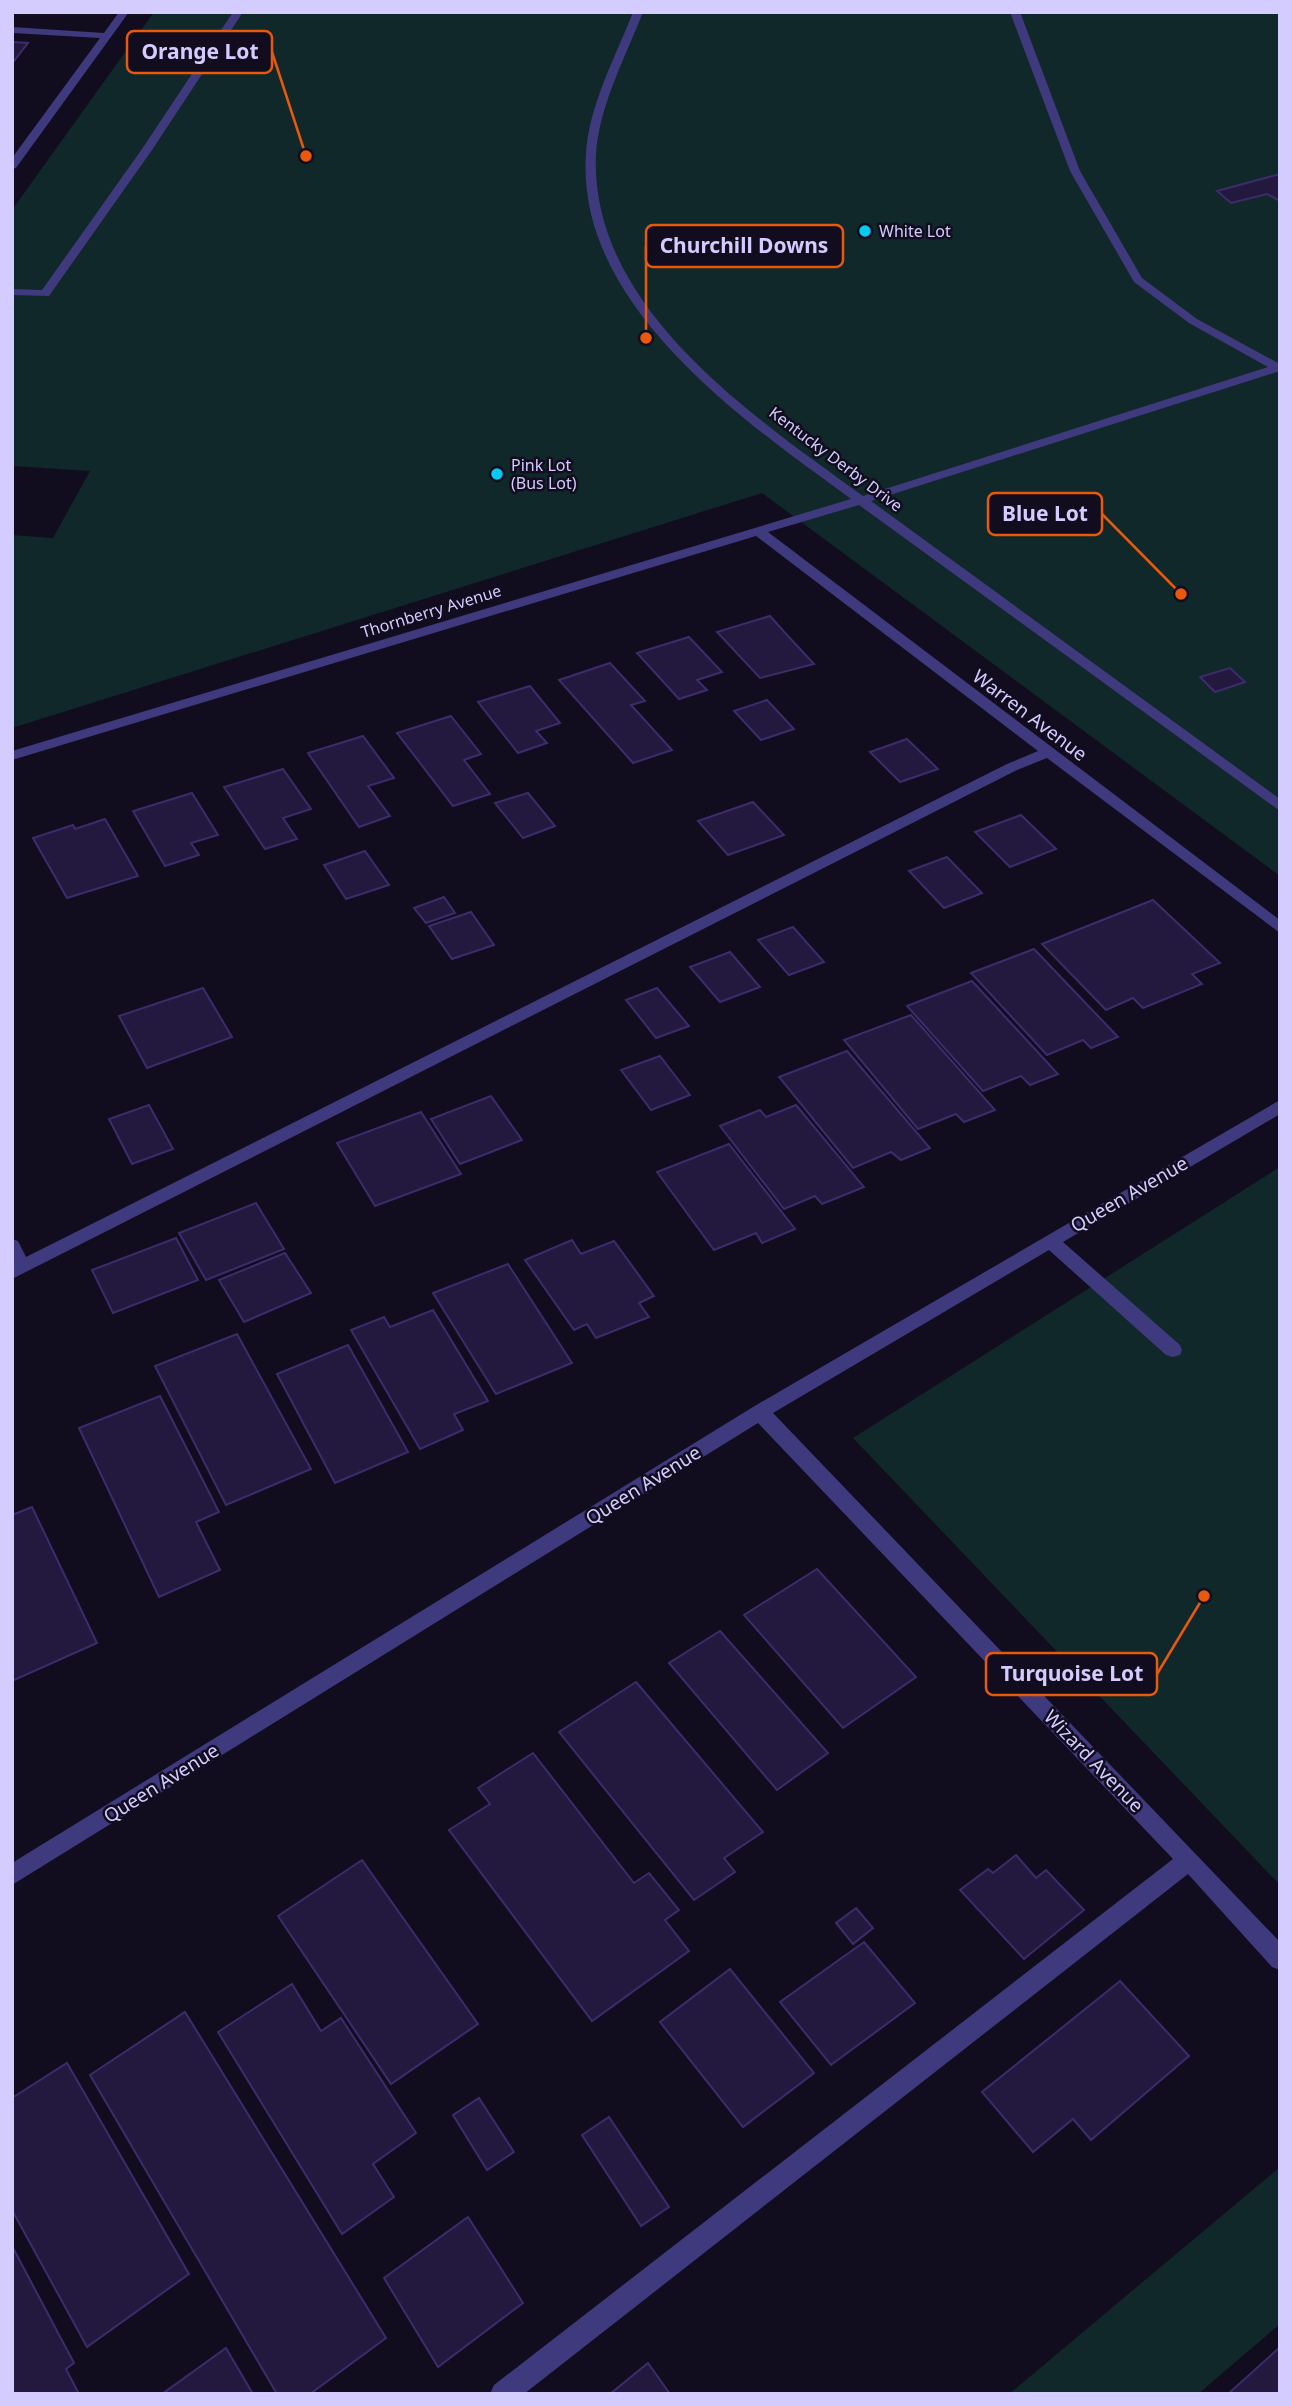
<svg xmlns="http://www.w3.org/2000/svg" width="1292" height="2406" viewBox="0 0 1292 2406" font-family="'Noto Sans',sans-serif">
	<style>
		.green { fill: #102829 }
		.building { fill: #23193f; stroke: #3c2c6b; stroke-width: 2 }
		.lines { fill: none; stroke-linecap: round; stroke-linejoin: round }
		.minor { fill: #3f397d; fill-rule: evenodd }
		.poi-dot { fill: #06cbf0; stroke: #110d1f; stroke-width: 2.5 }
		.labels { text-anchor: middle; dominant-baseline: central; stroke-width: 5; stroke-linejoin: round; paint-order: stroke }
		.far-poi-label { font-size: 16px; fill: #d4ccfe; stroke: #110d1f; text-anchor: start }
		.far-street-label { font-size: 16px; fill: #d4ccfe; stroke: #110d1f }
		.street-label { font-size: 19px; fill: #d4ccfe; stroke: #110d1f }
		.leader { fill: none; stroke: #e8590c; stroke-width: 2.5 }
		.callout-dot { fill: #e8590c; stroke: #110d1f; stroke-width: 2.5 }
		.callout { fill: #110d1f; stroke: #e8590c; stroke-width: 2.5 }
		.callout-label { font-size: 21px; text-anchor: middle; font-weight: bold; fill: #d4ccfe }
	</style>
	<rect width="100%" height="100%" fill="#110d1f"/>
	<g class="green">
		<path d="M154,12H1280V876L762,493L12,728V535L53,538L90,471L12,466V210Z"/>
		<path d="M1280,1167V1885L853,1438Z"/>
		<path d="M1280,2167V2324L1198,2394H1009Z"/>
	</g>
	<g class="building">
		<path d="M12,42L28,43L14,61H12Z"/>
		<path d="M1280,174V201L1267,194L1231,203L1217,191Z"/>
		<path d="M770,616L787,635L814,664L760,678L717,632Z"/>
		<path d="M689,637L722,672L697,680L707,690L679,699L637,653Z"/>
		<path d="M610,663L645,701L631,705L672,750L633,763L559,680Z"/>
		<path d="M1230,668L1245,682L1215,692L1200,677Z"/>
		<path d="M530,686L560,723L536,731L547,743L518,753L478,702Z"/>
		<path d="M767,700L794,729L761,740L734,711Z"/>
		<path d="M451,716L481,754L464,760L490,794L453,806L397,733Z"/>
		<path d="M363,736L394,778L368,786L390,816L359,827L308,753Z"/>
		<path d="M907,739L938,769L900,782L870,752Z"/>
		<path d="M283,769L311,809L283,818L297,839L265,849L224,787Z"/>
		<path d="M192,793L218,835L191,843L199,855L165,866L133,811Z"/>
		<path d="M528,793L555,826L523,838L495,803Z"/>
		<path d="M753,802L784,835L728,855L698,821Z"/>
		<path d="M1021,815L1056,849L1010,867L975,832Z"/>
		<path d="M105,819L138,876L67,898L33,838L73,825L75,829Z"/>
		<path d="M365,851L389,885L346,899L324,865Z"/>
		<path d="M947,857L982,893L944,908L909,871Z"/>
		<path d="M444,897L455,913L426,923L414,908Z"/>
		<path d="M1153,900L1220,963L1192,974L1202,984L1143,1008L1133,998L1106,1010L1042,944Z"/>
		<path d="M471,912L494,945L452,959L429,926Z"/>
		<path d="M793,927L824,962L789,975L758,940Z"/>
		<path d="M1034,949L1118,1037L1091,1048L1083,1040L1047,1055L971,973Z"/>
		<path d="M730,952L760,987L720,1002L690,967Z"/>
		<path d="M972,981L1058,1074L1030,1085L1021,1076L983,1091L907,1006Z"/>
		<path d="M203,988L232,1037L147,1068L119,1016Z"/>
		<path d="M657,988L689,1026L656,1038L626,1000Z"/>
		<path d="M911,1015L995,1110L964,1122L956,1114L918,1129L844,1040Z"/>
		<path d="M847,1051L930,1148L901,1160L891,1152L853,1168L779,1077Z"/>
		<path d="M660,1056L690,1095L651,1110L621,1070Z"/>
		<path d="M491,1096L522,1140L460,1164L431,1119Z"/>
		<path d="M149,1105L173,1149L132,1164L109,1119Z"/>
		<path d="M796,1105L864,1187L822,1204L815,1196L784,1209L720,1126L760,1110L766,1117Z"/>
		<path d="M421,1112L461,1174L375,1206L337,1143Z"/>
		<path d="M729,1144L795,1229L762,1243L756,1233L714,1250L657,1172Z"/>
		<path d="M256,1203L284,1249L206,1280L179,1233Z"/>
		<path d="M176,1238L198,1280L113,1313L92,1270Z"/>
		<path d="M572,1240L581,1254L614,1241L654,1296L639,1303L649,1317L596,1338L587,1324L574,1330L525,1260Z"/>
		<path d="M285,1253L311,1293L244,1322L219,1280Z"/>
		<path d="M508,1264L572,1363L496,1394L433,1293Z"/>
		<path d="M433,1310L488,1401L454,1414L463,1430L420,1449L351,1330L384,1317L390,1327Z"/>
		<path d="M237,1334L311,1469L226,1505L155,1366Z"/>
		<path d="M348,1345L408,1452L335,1483L277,1374Z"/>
		<path d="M160,1396L219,1512L196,1522L220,1570L159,1597L79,1428Z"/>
		<path d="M32,1507L97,1643L12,1681V1515Z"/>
		<path d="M817,1569L916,1677L843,1728L744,1615Z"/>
		<path d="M720,1631L828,1753L777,1790L669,1663Z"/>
		<path d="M636,1682L763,1832L724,1858L735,1872L694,1900L559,1732Z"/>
		<path d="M533,1753L634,1883L649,1873L679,1910L665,1920L689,1951L592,2021L449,1830L490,1804L478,1788Z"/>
		<path d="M1016,1855L1036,1878L1046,1870L1084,1910L1024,1959L960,1890L988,1869L993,1873Z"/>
		<path d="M362,1860L478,2024L391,2084L278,1916Z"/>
		<path d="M856,1908L873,1928L853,1944L836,1923Z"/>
		<path d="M864,1942L915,2003L831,2065L780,2002Z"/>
		<path d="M730,1969L814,2073L743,2127L660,2022Z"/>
		<path d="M1120,1981L1189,2056L1091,2140L1073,2119L1033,2152L982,2092Z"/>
		<path d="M292,1984L321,2031L341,2018L416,2133L373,2164L394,2197L342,2234L218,2032Z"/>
		<path d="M185,2012L386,2338L310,2394H277L90,2075Z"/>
		<path d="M67,2063L189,2274L87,2347L12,2210V2098Z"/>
		<path d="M479,2098L514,2152L487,2170L453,2115Z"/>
		<path d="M609,2117L669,2207L641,2226L582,2135Z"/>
		<path d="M468,2217L523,2303L438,2367L384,2278Z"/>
		<path d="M12,2246L74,2363L66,2369L79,2394H12Z"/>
		<path d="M1280,2347V2394H1228Z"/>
		<path d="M226,2348L253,2394H162Z"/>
		<path d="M648,2363L670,2394H610Z"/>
	</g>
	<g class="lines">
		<g class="minor">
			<path d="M119,12H129L16,168L12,169V158L100,38L12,33V27L104,33Z"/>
			<path d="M233,12H243L152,150L49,296L12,295V289L42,290L142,149Z"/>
			<path d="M633,12H643C626,56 599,106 596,154C589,307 753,416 863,496L1268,367L1189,323L1134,282L1070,171L1010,12H1020L1080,171L1142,278L1197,319L1280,364V371L871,501L1280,799V811L859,505L768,532L1280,920V933L1047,758L1017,770L12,1279V1239L18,1241L26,1257L1007,764L1038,751L756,536L12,760V751L851,499C743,420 575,305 586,153C589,105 616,56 633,12Z"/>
			<path d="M1280,1100V1114L1063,1242L1180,1345L1182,1350L1180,1355L1173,1357L1166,1355L1049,1250L773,1413L1280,1942V1970L1272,1967L1188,1874L524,2394H490L494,2385L1173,1859L758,1423L12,1885V1863L753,1407Z"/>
		</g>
	</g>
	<g class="poi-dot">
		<circle cx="865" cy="231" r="7"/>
		<circle cx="497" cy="474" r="7"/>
	</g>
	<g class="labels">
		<g class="far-poi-label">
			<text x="879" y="231">White Lot</text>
			<text x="511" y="465">Pink Lot<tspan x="511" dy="18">(Bus Lot)</tspan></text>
		</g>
		<g class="far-street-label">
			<text transform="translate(836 459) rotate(37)">Kentucky Derby Drive</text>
			<text transform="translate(431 611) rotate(-17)">Thornberry Avenue</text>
		</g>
		<g class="street-label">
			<text transform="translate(1030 715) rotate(37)">Warren Avenue</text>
			<text transform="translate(1129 1194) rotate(-30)">Queen Avenue</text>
			<text transform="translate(643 1485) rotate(-32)">Queen Avenue</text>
			<text transform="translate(1094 1761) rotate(46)">Wizard Avenue</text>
			<text transform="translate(161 1783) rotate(-32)">Queen Avenue</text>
		</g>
	</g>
	<path class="leader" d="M306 156L272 52M646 338L646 246M1181 594L1102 514M1204 1596L1157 1674"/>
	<g class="callout-dot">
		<circle cx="306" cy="156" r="7"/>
		<circle cx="646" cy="338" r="7"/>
		<circle cx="1181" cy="594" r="7"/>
		<circle cx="1204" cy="1596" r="7"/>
	</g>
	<g class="callout">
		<rect x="127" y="31" width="145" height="42" rx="7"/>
		<rect x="646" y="225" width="197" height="42" rx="7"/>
		<rect x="988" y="493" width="114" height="42" rx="7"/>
		<rect x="986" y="1653" width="171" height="42" rx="7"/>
	</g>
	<g class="callout-label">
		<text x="200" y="59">Orange Lot</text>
		<text x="744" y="253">Churchill Downs</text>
		<text x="1045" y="521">Blue Lot</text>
		<text x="1072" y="1681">Turquoise Lot</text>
	</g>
	<rect width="1292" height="2406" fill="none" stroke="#d4ccfe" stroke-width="28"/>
</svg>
